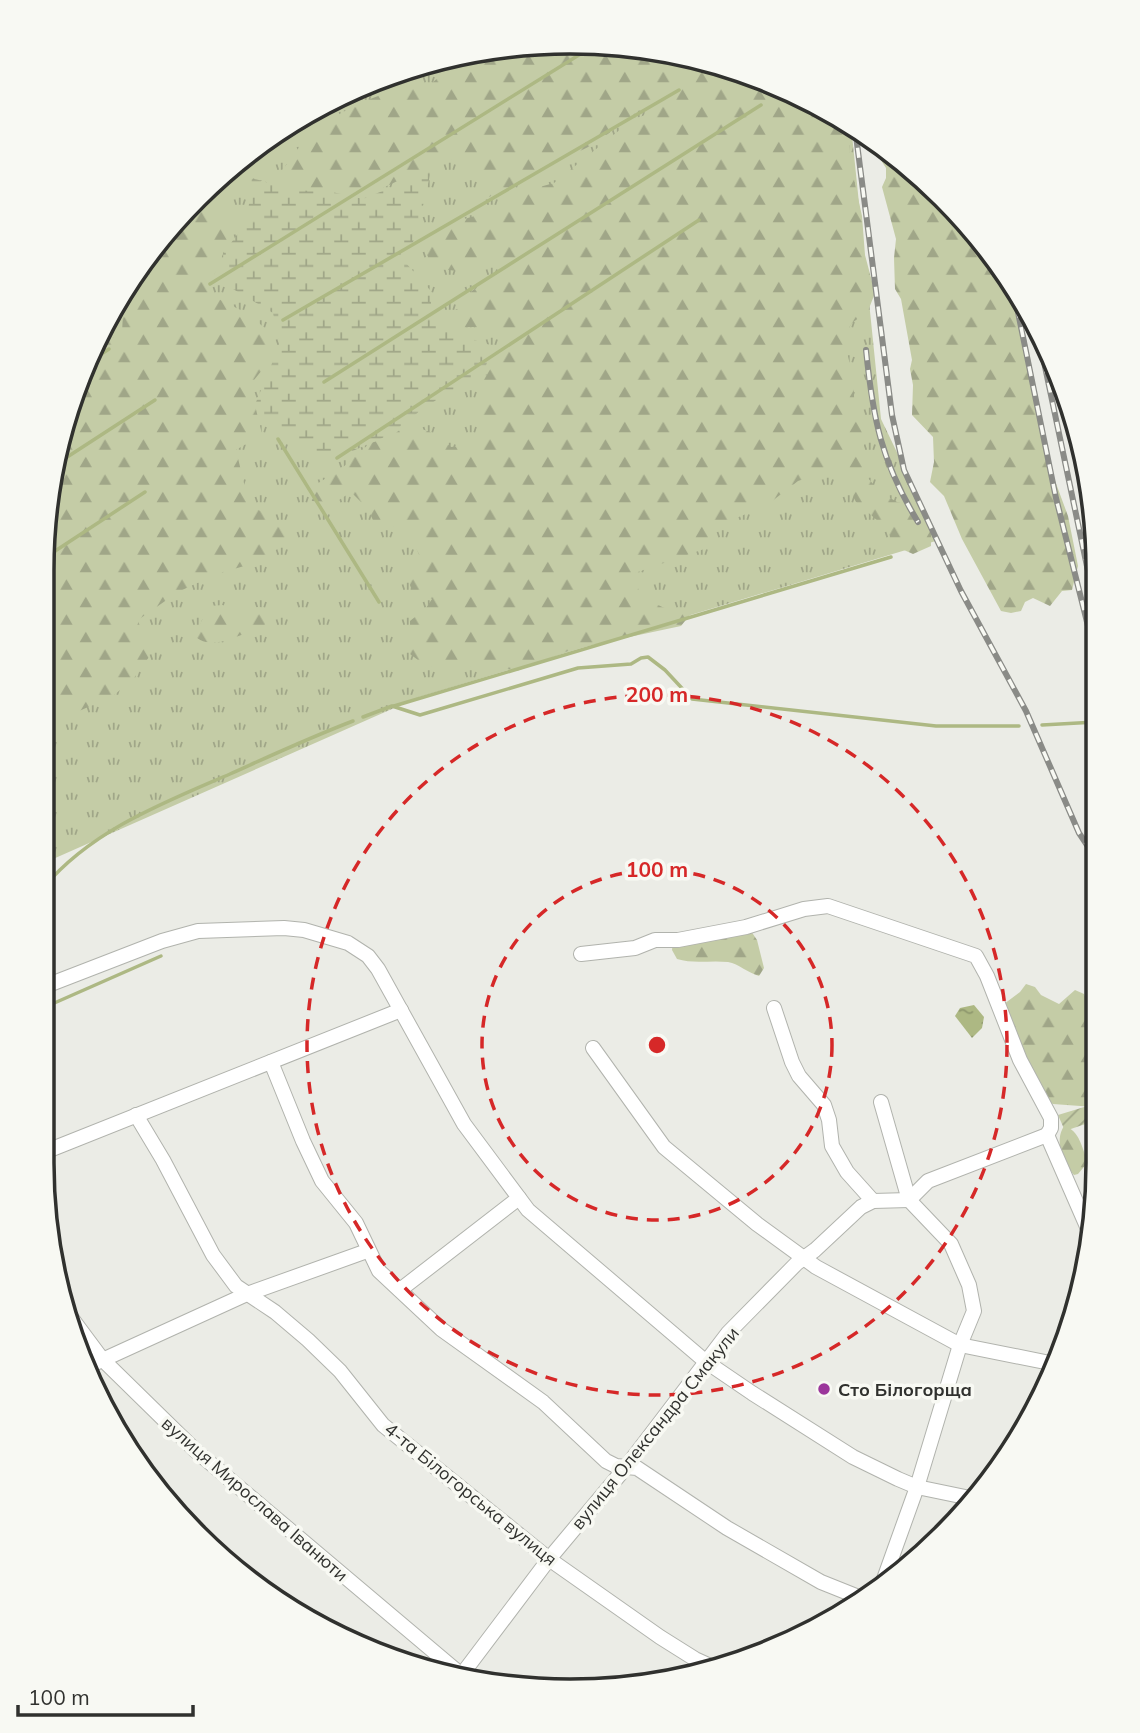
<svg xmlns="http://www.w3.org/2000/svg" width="1140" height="1733" viewBox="0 0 1140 1733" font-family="Mulish,sans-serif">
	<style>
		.grass { fill: url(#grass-tufts) }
		.forest { fill: url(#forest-firs) }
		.wetland { fill: url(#wetland-marsh) }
		.garden { fill: url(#garden-furrows) }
		.water { fill: url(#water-ripples) }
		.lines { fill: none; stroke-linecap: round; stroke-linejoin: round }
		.stream { stroke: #adb883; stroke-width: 3.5 }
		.minor-casing { stroke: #b1b3ad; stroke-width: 16 }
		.minor { stroke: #fff; stroke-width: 14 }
		.rail-casing { stroke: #8a8b87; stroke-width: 6 }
		.rail { stroke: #f8f9f3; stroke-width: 3.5; stroke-dasharray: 10; stroke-linecap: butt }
		.ring { fill: none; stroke: #d62828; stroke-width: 3.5; stroke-dasharray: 12 9 }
		.poi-dot { fill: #9b369b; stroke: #f8f9f3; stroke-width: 2.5 }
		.labels { text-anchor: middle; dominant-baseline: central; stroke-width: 7; stroke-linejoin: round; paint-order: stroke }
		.poi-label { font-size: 18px; font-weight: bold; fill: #30312e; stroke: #f8f9f3; text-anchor: start }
		.street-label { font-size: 18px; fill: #30312e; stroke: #f8f9f3 }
		.rim { fill: none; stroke: #30312e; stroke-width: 3.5 }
		.centre { fill: #d62828; stroke: #f8f9f3; stroke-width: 3.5 }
		.ring-label { font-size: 21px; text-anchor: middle; font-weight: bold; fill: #d62828; stroke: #f8f9f3; stroke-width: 7; stroke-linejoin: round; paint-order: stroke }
	</style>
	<defs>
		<pattern id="grass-tufts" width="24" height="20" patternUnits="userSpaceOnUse" patternTransform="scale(1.75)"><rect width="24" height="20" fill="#c4cca6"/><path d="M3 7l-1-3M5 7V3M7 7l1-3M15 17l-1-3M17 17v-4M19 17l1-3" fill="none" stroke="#a0a688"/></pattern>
		<pattern id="forest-firs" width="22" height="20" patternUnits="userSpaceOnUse" patternTransform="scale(1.75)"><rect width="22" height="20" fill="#c4cca6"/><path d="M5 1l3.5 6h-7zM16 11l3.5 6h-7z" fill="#a0a688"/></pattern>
		<pattern id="wetland-marsh" width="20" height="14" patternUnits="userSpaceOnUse" patternTransform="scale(1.75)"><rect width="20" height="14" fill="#c4cca6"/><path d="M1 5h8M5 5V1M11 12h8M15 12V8" fill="none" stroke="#a0a688"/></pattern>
		<pattern id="garden-furrows" width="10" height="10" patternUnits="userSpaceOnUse" patternTransform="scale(1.75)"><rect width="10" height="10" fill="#c4cca6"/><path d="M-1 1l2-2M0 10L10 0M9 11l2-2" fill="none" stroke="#a0a688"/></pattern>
		<pattern id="water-ripples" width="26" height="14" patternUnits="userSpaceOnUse" patternTransform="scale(1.75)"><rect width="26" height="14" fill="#adb883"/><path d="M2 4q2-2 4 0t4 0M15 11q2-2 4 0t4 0" fill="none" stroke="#8d966c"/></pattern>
	</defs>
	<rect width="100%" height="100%" fill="#ebece6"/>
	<path class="grass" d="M536,43L639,47L740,70L834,113L851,125L881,419L939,540L419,697L44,863L47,501L96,337L173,222L249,151L337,96L434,60Z"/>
	<g class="forest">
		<path d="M536,43L639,47L740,70L834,113L848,123L851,166L862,216L865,255L875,293L868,311L852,323L843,337L853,376L855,415L865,440L861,459L867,477L880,492L897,502L917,506L931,520V546L913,554L895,546L886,528L856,502L838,467L798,481L767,505L713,528L710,547L635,573L639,592C659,607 668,613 693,611L681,626L573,649L517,671L489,665L449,668L426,666L410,654V621L426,608L432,599L413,594L407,576L422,562L407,526L376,527L368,509L351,492L336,502L312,501L307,490L341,469L370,443L389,438L405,426C427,429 434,432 451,447L471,445L481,427L480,386L490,369L503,358L502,339C479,325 470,323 446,335L423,327L457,309L473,290L508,273L497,256L458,271L439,269L426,254L435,236L451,223L488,212L525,191L554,183L632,120L650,113L665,103L646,105L596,143L489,197L499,181L515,172L497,170L472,175L462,158L442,160L370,194L350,192L311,193L292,190L279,174C292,159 302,139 318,128C346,107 394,85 429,86L444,72L462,64L465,55Z"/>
		<path d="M870,139L918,173L989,249L1017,294L1054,478L1068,516L1078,566L1072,590L1062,591L1050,606L1033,598L1025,602L1021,611L1011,613L1001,611L962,539L944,496L930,482L934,462L933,437L912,415L913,385L910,369L912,360L901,299L895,289L894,258L896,239L882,187L886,178V168L875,151Z"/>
		<path d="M210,210L234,219L223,254L210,284L215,297L250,315L271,334V359L250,385L262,434L236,450L249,504L283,525L288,542L255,563L216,574L178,592L138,620L149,657L134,678L113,696L52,723L45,731L47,501L93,348L122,333L123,313L118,304L173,222L178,217Z"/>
		<path d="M223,605L232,611L259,607L274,612L264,626C243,632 207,657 191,631L198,628L209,606Z"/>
		<path d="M751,931L757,940L764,968L759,976C748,973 739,964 728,962C711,960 693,964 677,959L672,950L673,941Z"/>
		<path d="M1026,984L1035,987L1041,995L1059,1004L1075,990L1084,994L1094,1019V1107L1053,1104L1045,1099L1023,1057L1004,1004L1020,992Z"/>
		<path d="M1064,1126C1080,1130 1082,1149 1088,1162L1078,1174L1074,1175C1063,1162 1054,1141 1064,1126Z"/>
	</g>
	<path class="wetland" d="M431,171L417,232L405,262L430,290L432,317L459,335L493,346L484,371L425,407L389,435L323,464L254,407L280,344L273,313L228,286L223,254L247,221L252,178L292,190L332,192L363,199Z"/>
	<path class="garden" d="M1094,1104V1121L1065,1131L1058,1115Z"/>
	<path class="water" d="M974,1005L984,1017L982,1028L972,1038L955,1016L960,1008Z"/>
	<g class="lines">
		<g class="stream">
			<path d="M232,166L349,92"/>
			<path d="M210,284L595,45"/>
			<path d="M283,320L679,90"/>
			<path d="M89,362L109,349"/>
			<path d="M324,382L761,105"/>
			<path d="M278,439L379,602"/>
			<path d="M337,458L699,220"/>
			<path d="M58,463L155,400"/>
			<path d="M46,557L145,492"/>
			<path d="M394,706L891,557"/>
			<path d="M363,717L392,706L420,715L578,668L631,664L641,658L648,657L665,670L692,699L936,726H1019"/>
			<path d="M1042,725L1096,722"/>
			<path d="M44,887C92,830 163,803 230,774C270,756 311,737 353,721"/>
			<path d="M43,1008L161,956"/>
		</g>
		<defs>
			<g id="minor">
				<path d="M581,954L635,948L655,940H678L746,927L804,909L828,906L976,956L987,976L1020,1060L1051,1118V1128L1047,1135"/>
				<path d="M43,987L162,941L198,931L284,928L304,930L348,943L368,956L378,969L464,1124L528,1210L705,1361L752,1393L853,1457L898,1479L917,1487L975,1499"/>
				<path d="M774,1008L792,1062L799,1076L824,1105L829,1120L832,1146L847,1172L873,1201"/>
				<path d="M593,1048L664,1147L757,1224L816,1267L960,1345L1050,1363"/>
				<path d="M271,1062L303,1141L322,1181L356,1223L379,1271L441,1329L543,1402L606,1461L616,1466L637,1468L727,1528L821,1582L861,1598"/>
				<path d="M881,1102L909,1200L951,1244L969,1285L974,1311L960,1345L917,1487L884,1579"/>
				<path d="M136,1115L163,1160L213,1255L236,1286L275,1312L308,1340L340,1371L383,1425L549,1559L660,1637L695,1659L717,1669"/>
				<path d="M42,1153L401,1010"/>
				<path d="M909,1200L928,1181L1047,1135L1092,1238"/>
				<path d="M400,1290L519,1198"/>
				<path d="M67,1312L102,1359L196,1451L458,1672"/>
				<path d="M87,1367L247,1294L367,1251"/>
				<path d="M463,1673L549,1559L626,1467L728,1333L797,1263L815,1250L861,1207L873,1201L909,1200"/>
			</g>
		</defs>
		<use href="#minor" class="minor-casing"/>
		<use href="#minor" class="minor"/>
		<defs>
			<g id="rail">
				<path d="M855,128L892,415L904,470L961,591L1026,711L1079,833L1095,857"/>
				<path d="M1013,288L1056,498L1096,658"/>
				<path d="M1036,324L1097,614"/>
				<path d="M866,350C873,419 881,461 918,522"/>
			</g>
		</defs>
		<use href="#rail" class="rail-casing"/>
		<use href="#rail" class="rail"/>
	</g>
	<g class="ring">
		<circle cx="657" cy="1045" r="175"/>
		<circle cx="657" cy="1045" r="350"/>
	</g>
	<circle class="poi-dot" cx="824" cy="1389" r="7"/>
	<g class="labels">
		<g class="poi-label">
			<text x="838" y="1389">Сто Білогорща</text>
		</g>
		<g class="street-label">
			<text transform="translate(655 1428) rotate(-51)">вулиця Олександра Смакули</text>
			<text transform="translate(471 1494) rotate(39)">4-та Білогорська вулиця</text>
			<text transform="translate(255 1499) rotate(41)">вулиця Мирослава Іванюти</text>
		</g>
	</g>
	<path d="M0 0H1140V1733H0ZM570 54H570A516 516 0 0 1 1086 570V1163A516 516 0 0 1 570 1679H570A516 516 0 0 1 54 1163V570A516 516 0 0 1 570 54Z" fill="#f8f9f3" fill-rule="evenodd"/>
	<path class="rim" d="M570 54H570A516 516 0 0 1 1086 570V1163A516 516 0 0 1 570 1679H570A516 516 0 0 1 54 1163V570A516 516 0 0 1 570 54Z"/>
	<circle cx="657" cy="1045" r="10" class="centre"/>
	<g class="ring-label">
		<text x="657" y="702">200 m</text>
		<text x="657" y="877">100 m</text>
	</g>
	<path d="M18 1705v10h175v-10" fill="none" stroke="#30312e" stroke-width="3.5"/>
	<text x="28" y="1705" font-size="21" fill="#30312e" stroke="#f8f9f3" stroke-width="5" paint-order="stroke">100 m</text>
</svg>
